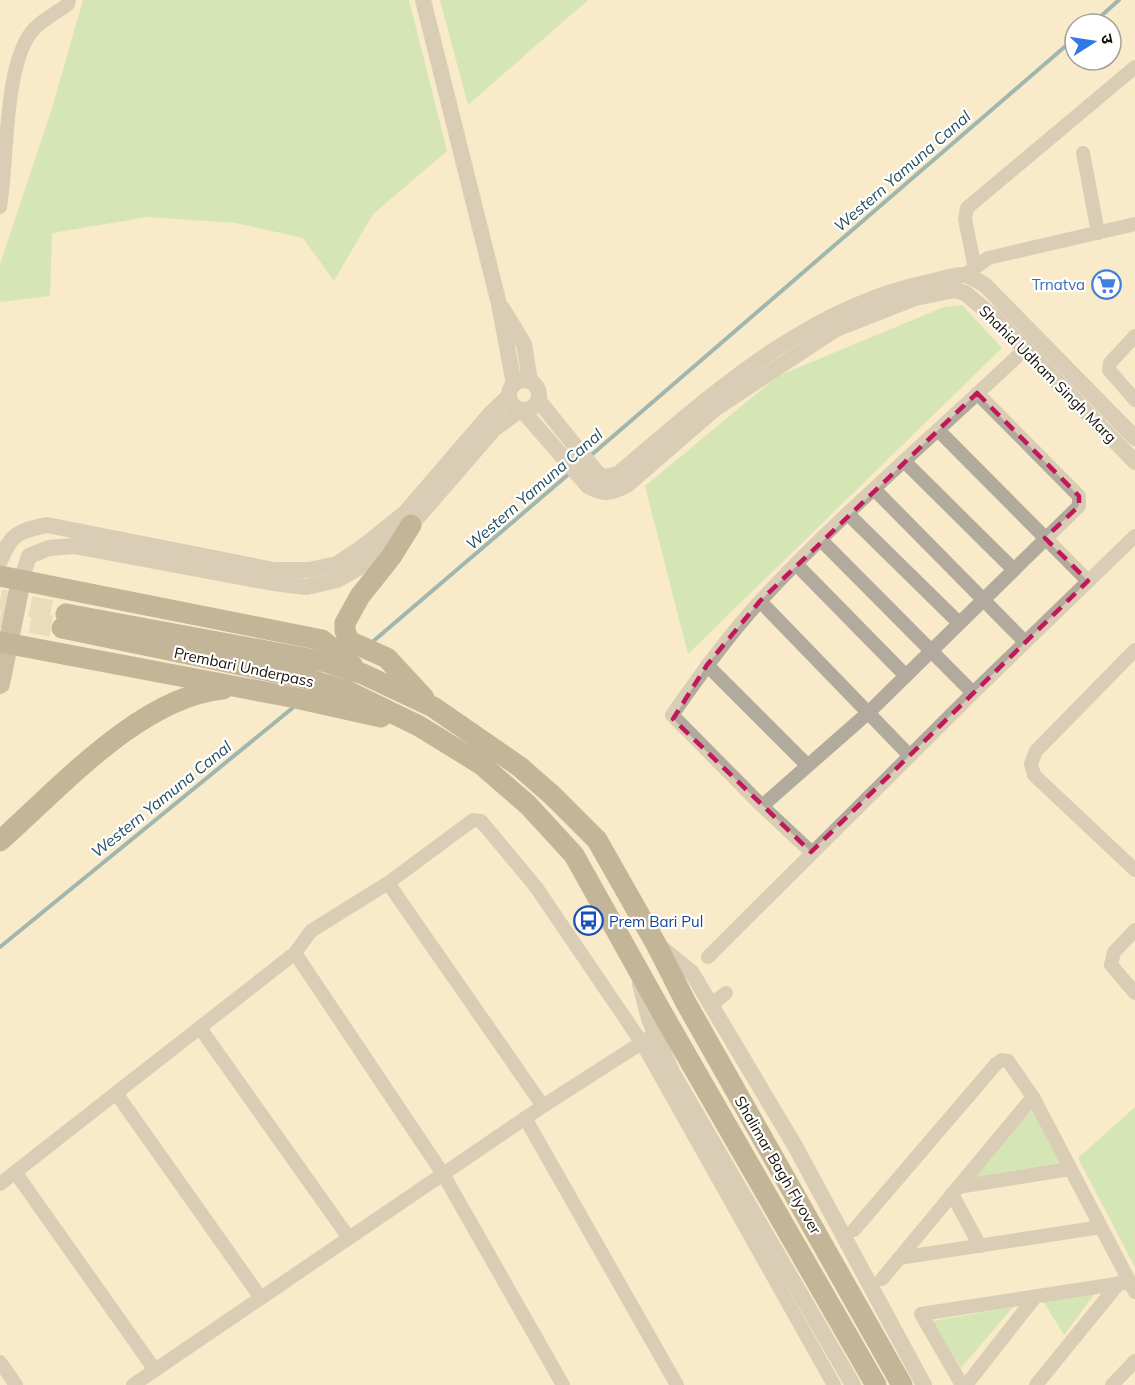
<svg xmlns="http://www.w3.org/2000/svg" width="1135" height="1385" viewBox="0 0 1135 1385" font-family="Mulish,'Noto Sans Devanagari',sans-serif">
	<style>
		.green { fill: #aae19e }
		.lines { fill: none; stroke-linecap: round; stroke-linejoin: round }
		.stream { stroke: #327a91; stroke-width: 4 }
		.primary-tunnel { stroke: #d7caac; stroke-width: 21; stroke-dasharray: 21 10; stroke-linecap: butt }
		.minor { stroke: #b2ab9d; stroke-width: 14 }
		.tertiary { stroke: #b2ab9d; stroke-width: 16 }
		.secondary { stroke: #968c78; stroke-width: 20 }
		.primary { stroke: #82755c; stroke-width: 21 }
		.primary-bridge { stroke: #82755c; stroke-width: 21 }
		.marked { fill: none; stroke: #c2185b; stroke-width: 4.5; stroke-dasharray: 12 8; stroke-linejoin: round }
		.labels { text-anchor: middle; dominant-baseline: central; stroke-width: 4.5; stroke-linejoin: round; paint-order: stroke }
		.shop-label { font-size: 15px; fill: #366cbe; stroke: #fff; text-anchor: end }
		.street-label { font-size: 15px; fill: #171206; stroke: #fff }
		.transit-label { font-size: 15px; fill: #164399; stroke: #fff; text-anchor: start }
		.water-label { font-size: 16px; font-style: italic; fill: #234f5f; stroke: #fff }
	</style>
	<rect width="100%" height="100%" fill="#f9eac9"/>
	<g class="green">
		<path d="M83,0H409L447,151L373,214L334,281L303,238L236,223L148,217L52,233L50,296L0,302V264L53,105Z"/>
		<path d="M440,0H588L468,105Z"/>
		<path d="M962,305L1002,348L688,654L645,486L778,376L944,307Z"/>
		<path d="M1135,1107V1267L1078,1158Z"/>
		<path d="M1032,1110L1061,1165L971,1179Z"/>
		<path d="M1095,1293L1064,1335L1043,1301Z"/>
		<path d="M1013,1307L961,1368L932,1321Z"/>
	</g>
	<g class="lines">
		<g class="stream">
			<path d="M1092,24L1119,0"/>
			<path d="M589,457L1075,38"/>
			<path d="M370,644L570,473"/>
			<path d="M0,947L295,706"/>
		</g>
		<g class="primary-tunnel">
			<path d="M0,600L66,614"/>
			<path d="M0,617L62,628"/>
		</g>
		<g class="minor">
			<path d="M1083,153L1098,233"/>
			<path d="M0,207C8,163 3,60 35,28C44,19 58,12 68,4L69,0"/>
			<path d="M975,268L965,219L967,208L1135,67"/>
			<path d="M969,272L988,258L1135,224"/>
			<path d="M1135,336L1110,363L1109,370L1135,400"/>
			<path d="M977,393L1079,496V506L869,712L762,806L672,715C700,675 728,636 761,600C844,511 937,433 1025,349"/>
			<path d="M939,431L1088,581"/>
			<path d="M904,461L1014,570"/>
			<path d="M874,489L1025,642"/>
			<path d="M849,515L959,623"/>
			<path d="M821,540L973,693"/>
			<path d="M796,564L906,676"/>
			<path d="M760,601L910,756"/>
			<path d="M1135,650L1036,751L1031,764L1034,775L1135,870"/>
			<path d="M707,665L807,765"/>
			<path d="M762,806L811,852"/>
			<path d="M1135,930L1114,952L1111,965L1135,993"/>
			<path d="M295,953L311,931L388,883"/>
			<path d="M708,957L973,693L1135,536"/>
			<path d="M711,1005L726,993"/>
			<path d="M200,1028L349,1238"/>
			<path d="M116,1093L261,1298"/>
			<path d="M543,1106L388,883L473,820L481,821L536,887L642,1043L834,1385"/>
			<path d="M525,1118L677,1385"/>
			<path d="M15,1172L155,1370"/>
			<path d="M0,1184L295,953L443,1174L563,1385"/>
			<path d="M958,1187L1070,1169"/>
			<path d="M952,1194L980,1246"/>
			<path d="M854,1230L996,1064L1002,1060L1008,1061L1033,1097L1135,1292"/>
			<path d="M899,1258L1101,1227"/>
			<path d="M882,1279L1033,1097"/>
			<path d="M0,1362L16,1385"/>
			<path d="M133,1385L543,1106L649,1038"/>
			<path d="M962,1385L921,1314L1129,1282"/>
			<path d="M966,1385L1036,1296"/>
			<path d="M1036,1385L1119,1283"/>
			<path d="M1112,1385L1135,1361"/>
		</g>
		<g class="tertiary">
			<path d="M423,0L499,304L514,384"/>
			<path d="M502,308L524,344L530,381"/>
			<circle cx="524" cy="395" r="15"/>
			<path d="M539,396V401L598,474L605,477L618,474C710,396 807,307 929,282C939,280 954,274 965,275C971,276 979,282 985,285L1135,438"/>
			<path d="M522,410L588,486C604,495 611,493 627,485L716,408L836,329L915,298L955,290L965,293L995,318L1135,462"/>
			<path d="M0,561C11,533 19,531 47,525L274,570H309L337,564L361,548L405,513L491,413L509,396"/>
			<path d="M21,580L29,556L49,548L74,546L273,583L307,587L337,580L358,568L411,525L494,429L520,410"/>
			<path d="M659,946L692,973L711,1005L795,1146L924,1385"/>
			<path d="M640,984L649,1019L672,1072L853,1385"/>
		</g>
		<path class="secondary" d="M0,684L21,580"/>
		<g class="primary">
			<path d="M411,525L391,557L360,596L345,623V631L349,641L387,658L424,698"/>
			<path d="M0,576L322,640L353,666"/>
			<path d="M66,614L326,662L363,674L433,707L520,767L553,796L597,840L656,944L686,1003"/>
			<path d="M62,628L304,678L345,690L419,726L482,765L528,805L574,855L665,1018"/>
			<path d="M0,642L291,697L381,717"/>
			<path d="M0,841C61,787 140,697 223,689"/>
		</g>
		<g class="primary-bridge">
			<path d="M686,1003L902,1385"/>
			<path d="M665,1018L876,1385"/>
		</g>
	</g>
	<path d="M0 0H1135V1385H0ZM977,393L1079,496V506L1045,538L1088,581L811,852L673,719L707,665L760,601Z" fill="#f9eac9" fill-opacity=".55" fill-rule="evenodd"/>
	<path class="marked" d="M977,393L1079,496V506L1045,538L1088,581L811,852L673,719L707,665L760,601Z"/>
	<defs>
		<symbol id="supermarket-ring" viewBox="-11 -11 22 22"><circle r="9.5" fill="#fff" stroke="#3f7fe0" stroke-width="1.5"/><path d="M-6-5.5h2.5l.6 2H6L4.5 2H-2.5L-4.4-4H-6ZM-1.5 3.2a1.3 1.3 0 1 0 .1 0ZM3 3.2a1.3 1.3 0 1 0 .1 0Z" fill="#3f7fe0"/></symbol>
		<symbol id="bus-ring" viewBox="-11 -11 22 22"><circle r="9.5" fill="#fff" stroke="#1a4fb4" stroke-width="1.5"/><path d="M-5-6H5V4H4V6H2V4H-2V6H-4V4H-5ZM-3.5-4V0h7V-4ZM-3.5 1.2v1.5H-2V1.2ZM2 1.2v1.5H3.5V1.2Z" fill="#1a4fb4"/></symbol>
	</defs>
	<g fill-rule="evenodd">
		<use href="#supermarket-ring" x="1090" y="268" width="33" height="33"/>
		<use href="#bus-ring" x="572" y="904" width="33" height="33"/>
	</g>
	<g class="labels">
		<g class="shop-label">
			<text x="1085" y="284">Trnatva</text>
		</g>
		<g class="street-label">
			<text transform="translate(1048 374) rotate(45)">Shahid Udham Singh Marg</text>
			<text transform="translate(244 667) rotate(12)">Prembari Underpass</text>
			<text transform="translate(778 1165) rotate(60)">Shalimar Bagh Flyover</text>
		</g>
		<g class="transit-label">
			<text x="609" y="921">Prem Bari Pul</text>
		</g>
		<g class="water-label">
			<text transform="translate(902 171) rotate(-41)">Western Yamuna Canal</text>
			<text transform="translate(534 489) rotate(-41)">Western Yamuna Canal</text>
			<text transform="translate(161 799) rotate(-39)">Western Yamuna Canal</text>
		</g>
	</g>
	<g transform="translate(1093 42) rotate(78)"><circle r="28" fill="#ffffff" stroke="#a2a09b" stroke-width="1.5"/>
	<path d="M0-4.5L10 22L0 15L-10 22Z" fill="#3078e5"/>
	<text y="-9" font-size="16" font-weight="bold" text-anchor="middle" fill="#171206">उ</text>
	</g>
</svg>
